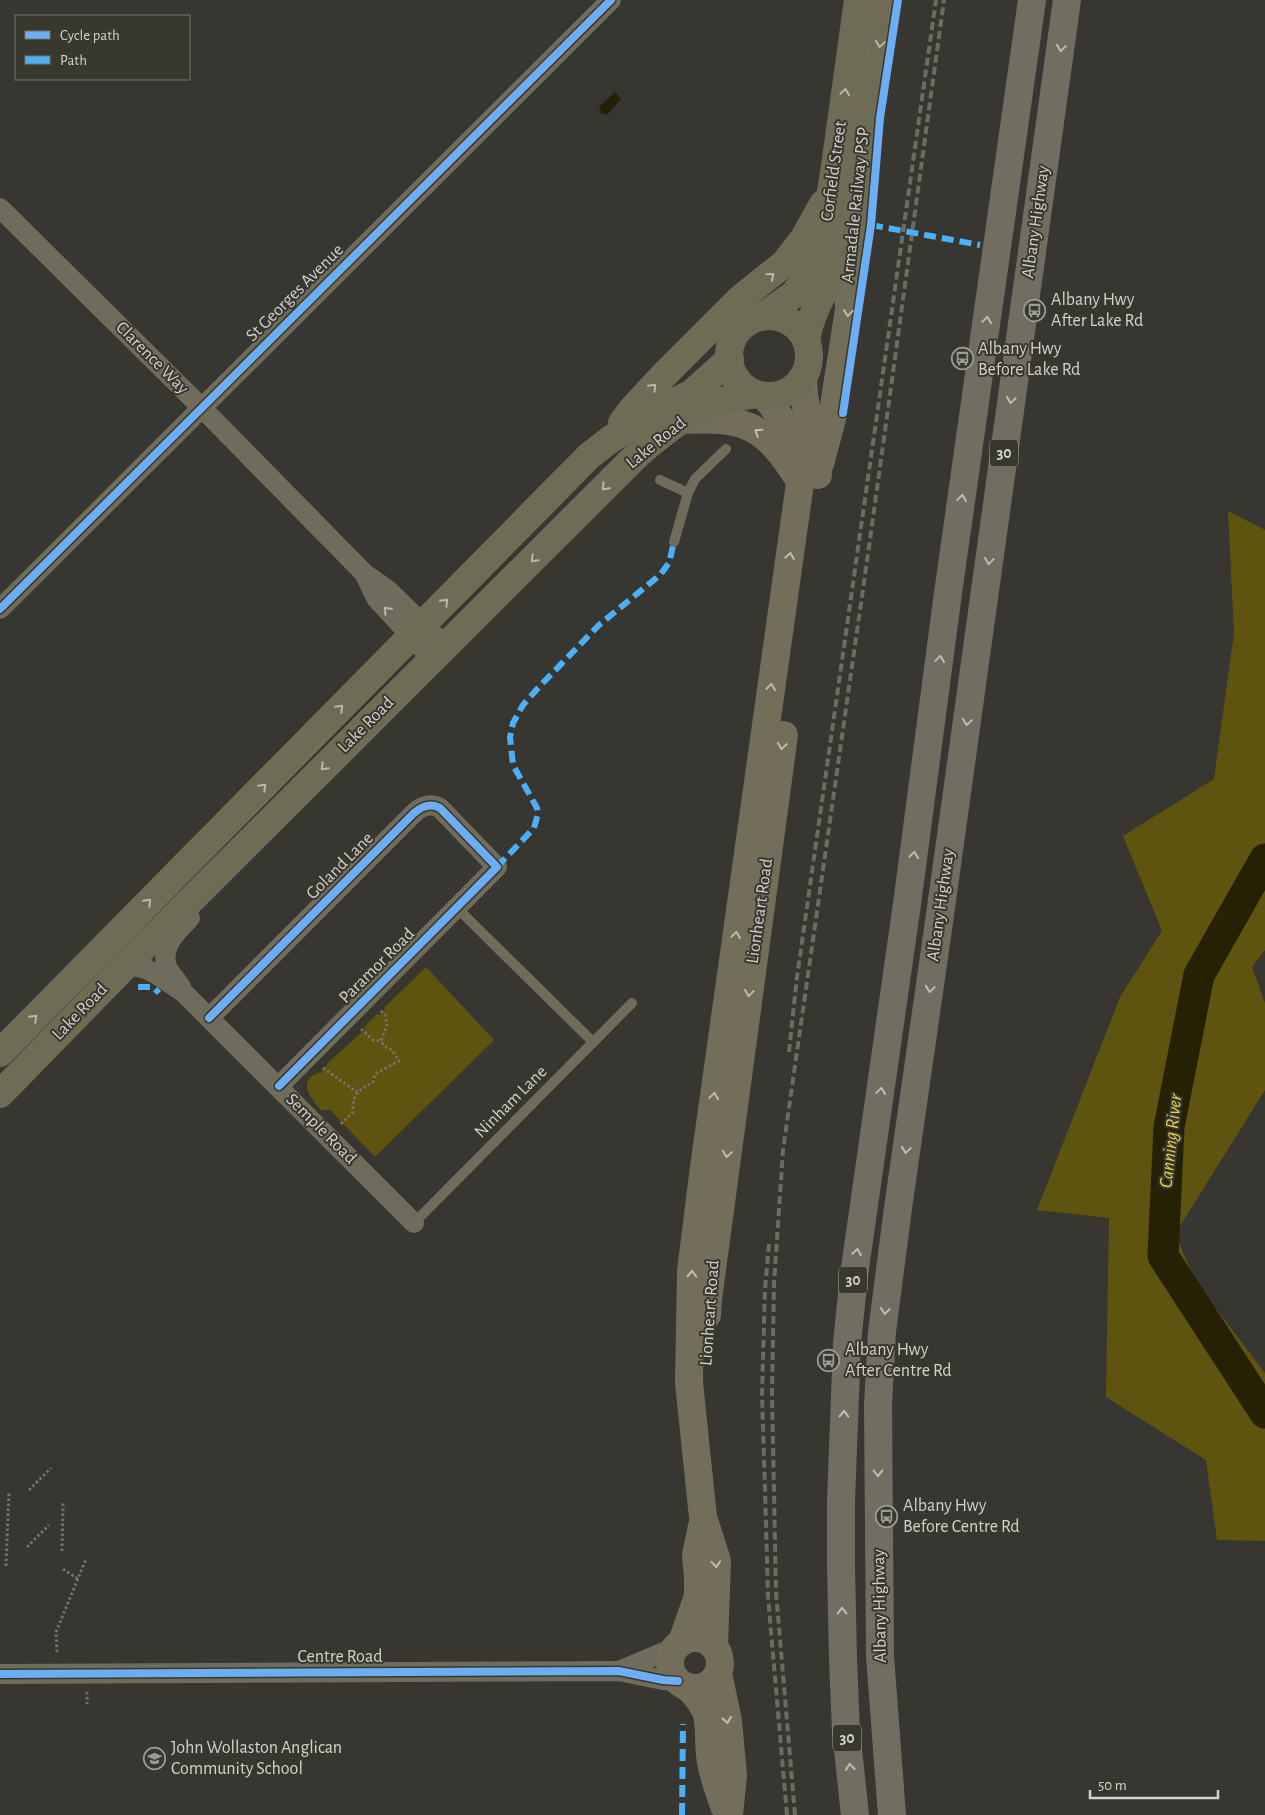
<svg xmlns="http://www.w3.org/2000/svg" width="1265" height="1815" viewBox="0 0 1265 1815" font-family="'Alegreya Sans',sans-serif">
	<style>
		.green { fill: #5f540f }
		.water { fill: #262105 }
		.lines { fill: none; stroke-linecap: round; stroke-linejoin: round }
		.river { stroke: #262105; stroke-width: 31 }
		.path { stroke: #757367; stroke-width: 3; stroke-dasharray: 2.5 2.5; stroke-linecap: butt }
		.lane { stroke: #706c5b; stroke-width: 10 }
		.street { stroke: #706c5b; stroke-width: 20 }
		.secondary { stroke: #726e5a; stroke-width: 28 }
		.primary { stroke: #6f6c56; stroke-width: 28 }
		.highway { stroke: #716e61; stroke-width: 28 }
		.rail { stroke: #6d6c60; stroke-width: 4; stroke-dasharray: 8 4; stroke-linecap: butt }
		.quiet { stroke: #4cb0f7; stroke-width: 6; stroke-dasharray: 12 6; stroke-linecap: butt }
		.cycleway-casing { stroke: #39382f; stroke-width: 11 }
		.cycleway { stroke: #6dadf4; stroke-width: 8 }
		.oneway { stroke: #b9b8ae }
		.oneway2 { stroke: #bfbdb7 }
		.oneway3 { stroke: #bfbdb5 }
		.oneway4 { stroke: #bab8b0 }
		.labels { text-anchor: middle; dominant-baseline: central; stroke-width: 4; stroke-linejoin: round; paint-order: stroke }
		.shield { fill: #39382f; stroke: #a4a39d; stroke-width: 1 }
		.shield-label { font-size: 16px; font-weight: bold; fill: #d2d1cc }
		.street-label { font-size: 18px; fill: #d2d1cc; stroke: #39382f }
		.poi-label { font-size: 18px; fill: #d2d1cc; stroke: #39382f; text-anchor: start }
		.water-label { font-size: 19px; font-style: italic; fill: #e5cf4c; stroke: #39382f }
	</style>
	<rect width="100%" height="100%" fill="#373631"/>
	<g class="green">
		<path d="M1228,511L1265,530V950L1252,967L1265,1003V1090L1175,1234L1197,1284L1265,1373V1541L1217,1540L1206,1460L1106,1397L1109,1218L1037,1210L1120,997L1162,931L1123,836L1214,779L1234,633Z"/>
		<path d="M426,967L494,1040L376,1156H374L330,1110H321C308,1096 297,1079 321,1072L328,1063L361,1033L365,1029L364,1027L377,1014L380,1015L385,1010L384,1008Z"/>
	</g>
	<path class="water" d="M615,92L621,99L607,115L604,113L602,115L599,107Z"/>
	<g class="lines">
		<path class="river" d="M1265,859L1199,975L1169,1127L1163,1256L1265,1413"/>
		<g class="path">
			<path d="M361,1029L373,1040L381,1041"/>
			<path d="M323,1068L357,1092"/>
			<path d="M341,1124L353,1112C353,1093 357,1092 373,1082L375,1074L399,1061L392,1050L384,1046L381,1041L387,1025L385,1015L380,1010"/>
			<path d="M29,1490L51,1468"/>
			<path d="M27,1547L49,1525"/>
			<path d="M62,1551L63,1503"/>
			<path d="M6,1566L9,1491"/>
			<path d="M63,1569L78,1579"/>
			<path d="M57,1652L56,1632L86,1559"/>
			<path d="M87,1692V1704"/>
		</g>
		<g class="lane">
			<path d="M660,480L688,493"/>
			<path d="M674,542L688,493L695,479L726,449"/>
			<path d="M456,907L593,1042"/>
			<path d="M414,1223L632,1003"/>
		</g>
		<g class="street">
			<path d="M0,208L201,407L365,574L388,590L445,646"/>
			<path d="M365,575L376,598L432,659"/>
			<path d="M0,609L611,0"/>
			<path d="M127,964L146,969L156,974L184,993L414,1223"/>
			<path d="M181,987C177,980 170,974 167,967C160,947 177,931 190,918"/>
			<path d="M209,1018L414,813C422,806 431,803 440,808L497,867L279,1086"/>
			<path d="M619,1671L676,1647"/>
			<path d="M0,1674L619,1671L663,1680L678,1681"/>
		</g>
		<g class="secondary">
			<path d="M803,377L804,395L818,475"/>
			<path d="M681,420C741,418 762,421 796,475"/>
			<path d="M820,464L832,419L849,309L848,247"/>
			<path d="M707,1315L708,1299L784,735"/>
			<circle cx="695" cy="1663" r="25"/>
			<path d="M682,1642L698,1596V1577L696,1555L702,1526"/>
			<path d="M714,1646L717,1561L703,1517L689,1383L691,1271L704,1167L800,483C797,444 788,426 765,396"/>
			<path d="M718,1673L728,1721L733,1775L729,1815"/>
			<path d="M688,1687C714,1713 707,1721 710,1754C711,1772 719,1790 724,1806"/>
		</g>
		<g class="primary">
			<circle cx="769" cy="356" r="40"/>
			<path d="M762,317L793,295L812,272L822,249L835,166L858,0"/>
			<path d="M806,340C813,302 832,282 847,248C853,235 854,220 857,206L886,0"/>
			<path d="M622,423L633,408L663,376L740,299L785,263L804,238L823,204"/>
			<path d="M0,1053L589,456L611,439L650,414L692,393L730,359"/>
			<path d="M0,1094L127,964L638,454C677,420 703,401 756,394"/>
		</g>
		<g class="highway">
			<path d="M855,1815L846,1731L843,1660L841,1567V1501L847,1343L854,1275L907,904L948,593L1032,0"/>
			<path d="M892,1815L880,1656L878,1404L882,1332L898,1208L939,922L1067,0"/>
		</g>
		<g class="rail">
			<path d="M789,1052L797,977L936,0"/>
			<path d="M769,1244L765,1289L762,1395L765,1489L768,1597L787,1815"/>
			<path d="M795,1815L776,1592L772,1392L774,1284L783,1150L870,540L944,0"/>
		</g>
		<g class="quiet">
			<path d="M871,225L980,245"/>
			<path d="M497,867L534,828L538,814L537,808L513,765L510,737L513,723L523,705L538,688L599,625L660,575L669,563L674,542"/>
			<path d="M138,987H153L159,993"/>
			<path d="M682,1815L683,1724"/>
		</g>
		<defs>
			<g id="cycleway">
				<path d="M843,413L871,225L880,118L898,0"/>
				<path d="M0,609L611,0"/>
				<path d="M209,1018L414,813C422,806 431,803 440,808L497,867L279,1086"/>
				<path d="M0,1674L619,1671L663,1680L678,1681"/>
			</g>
		</defs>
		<use href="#cycleway" class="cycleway-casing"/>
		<use href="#cycleway" class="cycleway"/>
	</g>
	<defs><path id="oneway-chevron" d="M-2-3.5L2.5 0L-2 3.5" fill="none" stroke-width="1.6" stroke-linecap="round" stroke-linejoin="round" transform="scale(1.25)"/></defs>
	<g class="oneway">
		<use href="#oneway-chevron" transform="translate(880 44) rotate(98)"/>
		<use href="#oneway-chevron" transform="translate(845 92) rotate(-82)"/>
		<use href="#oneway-chevron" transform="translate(771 276) rotate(-39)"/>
		<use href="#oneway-chevron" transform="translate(653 387) rotate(-47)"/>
		<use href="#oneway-chevron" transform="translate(605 487) rotate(134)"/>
		<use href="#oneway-chevron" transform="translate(534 559) rotate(135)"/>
		<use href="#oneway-chevron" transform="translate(445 602) rotate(-46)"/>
		<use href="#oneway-chevron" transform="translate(340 708) rotate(-45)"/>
		<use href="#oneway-chevron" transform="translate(324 767) rotate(135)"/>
		<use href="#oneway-chevron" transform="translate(263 787) rotate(-45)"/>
		<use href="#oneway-chevron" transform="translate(148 902) rotate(-45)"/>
		<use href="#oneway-chevron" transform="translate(34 1018) rotate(-45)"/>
	</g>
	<g class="oneway2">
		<use href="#oneway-chevron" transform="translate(1061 48) rotate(98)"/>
		<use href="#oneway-chevron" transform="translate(987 320) rotate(-82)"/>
		<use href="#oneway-chevron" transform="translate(1011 400) rotate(98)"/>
		<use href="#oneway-chevron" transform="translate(962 498) rotate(-82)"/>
		<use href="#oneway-chevron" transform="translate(989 561) rotate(98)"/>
		<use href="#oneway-chevron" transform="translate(940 659) rotate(-82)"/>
		<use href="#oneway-chevron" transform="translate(967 722) rotate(98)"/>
		<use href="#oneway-chevron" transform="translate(914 855) rotate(-82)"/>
		<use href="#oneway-chevron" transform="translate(930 989) rotate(98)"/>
		<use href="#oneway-chevron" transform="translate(881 1091) rotate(-82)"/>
		<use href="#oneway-chevron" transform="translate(906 1150) rotate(98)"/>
		<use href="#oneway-chevron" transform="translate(857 1252) rotate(-81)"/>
		<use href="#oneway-chevron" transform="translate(885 1311) rotate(97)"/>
		<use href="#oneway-chevron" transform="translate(844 1414) rotate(-88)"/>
		<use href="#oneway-chevron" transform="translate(878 1473) rotate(89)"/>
		<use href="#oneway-chevron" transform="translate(842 1611) rotate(-91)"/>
		<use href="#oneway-chevron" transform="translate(850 1767) rotate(-96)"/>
	</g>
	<g class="oneway3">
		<use href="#oneway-chevron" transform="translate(848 313) rotate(97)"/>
		<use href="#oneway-chevron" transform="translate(758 432) rotate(-147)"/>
		<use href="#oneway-chevron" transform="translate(790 556) rotate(-81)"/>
		<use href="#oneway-chevron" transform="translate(771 687) rotate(-82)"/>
		<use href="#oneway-chevron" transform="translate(782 746) rotate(98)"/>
		<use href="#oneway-chevron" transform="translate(736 935) rotate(-82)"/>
		<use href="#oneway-chevron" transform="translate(749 993) rotate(98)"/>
		<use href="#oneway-chevron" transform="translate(714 1096) rotate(-82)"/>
		<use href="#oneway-chevron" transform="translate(727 1154) rotate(98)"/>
		<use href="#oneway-chevron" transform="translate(692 1274) rotate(-87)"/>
		<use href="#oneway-chevron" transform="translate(716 1564) rotate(86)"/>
		<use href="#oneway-chevron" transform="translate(727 1720) rotate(81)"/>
	</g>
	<use class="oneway4" href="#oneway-chevron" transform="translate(387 610) rotate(-132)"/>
	<defs>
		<symbol id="bus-ring" viewBox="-11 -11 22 22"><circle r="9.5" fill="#39382f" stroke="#9c9b96" stroke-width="1.5"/><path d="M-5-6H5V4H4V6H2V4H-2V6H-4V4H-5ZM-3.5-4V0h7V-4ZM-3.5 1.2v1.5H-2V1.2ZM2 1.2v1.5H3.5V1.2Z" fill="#9c9b96"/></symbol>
		<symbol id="school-ring" viewBox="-11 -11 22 22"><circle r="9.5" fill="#39382f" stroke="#9c9b96" stroke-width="1.5"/><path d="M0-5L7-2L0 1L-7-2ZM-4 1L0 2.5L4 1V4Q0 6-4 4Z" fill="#9c9b96"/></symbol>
	</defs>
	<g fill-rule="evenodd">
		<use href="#bus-ring" x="1022" y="298" width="25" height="25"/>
		<use href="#bus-ring" x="950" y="346" width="25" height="25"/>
		<use href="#bus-ring" x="816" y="1348" width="25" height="25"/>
		<use href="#bus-ring" x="874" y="1504" width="25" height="25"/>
		<use href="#school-ring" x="142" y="1746" width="25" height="25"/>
	</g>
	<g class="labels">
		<g class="shield">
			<rect x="990" y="439.5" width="28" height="27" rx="4"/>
			<rect x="839" y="1266.5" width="28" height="27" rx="4"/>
			<rect x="833" y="1724.5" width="28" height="27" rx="4"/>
		</g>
		<g class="shield-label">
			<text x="1004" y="453">30</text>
			<text x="853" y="1280">30</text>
			<text x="847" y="1738">30</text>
		</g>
		<g class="street-label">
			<text transform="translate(834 171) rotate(-82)">Corfield Street</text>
			<text transform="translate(856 205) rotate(-84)">Armadale Railway PSP</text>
			<text transform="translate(1036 222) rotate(-82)">Albany Highway</text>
			<text transform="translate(295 293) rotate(-45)">St Georges Avenue</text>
			<text transform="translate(152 358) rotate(45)">Clarence Way</text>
			<text transform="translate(656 443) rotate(-39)">Lake Road</text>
			<text transform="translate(366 725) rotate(-45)">Lake Road</text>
			<text transform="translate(340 866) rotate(-45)">Goland Lane</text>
			<text transform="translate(941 905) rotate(-82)">Albany Highway</text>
			<text transform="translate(760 911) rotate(-82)">Lionheart Road</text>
			<text transform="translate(377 966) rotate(-45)">Paramor Road</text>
			<text transform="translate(80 1012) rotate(-46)">Lake Road</text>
			<text transform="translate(511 1102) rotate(-45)">Ninham Lane</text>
			<text transform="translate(321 1129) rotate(45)">Semple Road</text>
			<text transform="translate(710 1313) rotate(-86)">Lionheart Road</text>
			<text transform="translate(880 1606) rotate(-91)">Albany Highway</text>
			<text x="340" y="1657">Centre Road</text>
		</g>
		<g class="poi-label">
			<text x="1051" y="300">Albany Hwy<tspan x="1051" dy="21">After Lake Rd</tspan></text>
			<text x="978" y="349">Albany Hwy<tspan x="978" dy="21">Before Lake Rd</tspan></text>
			<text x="845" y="1350">Albany Hwy<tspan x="845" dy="21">After Centre Rd</tspan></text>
			<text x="903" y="1506">Albany Hwy<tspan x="903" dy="21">Before Centre Rd</tspan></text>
			<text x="171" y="1748">John Wollaston Anglican<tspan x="171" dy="21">Community School</tspan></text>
		</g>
		<g class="water-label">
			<text transform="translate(1171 1141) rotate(-84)">Canning River</text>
		</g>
	</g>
	<rect x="15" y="15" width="175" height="65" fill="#39382f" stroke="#76756e"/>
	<rect x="25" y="31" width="25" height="8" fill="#6dadf4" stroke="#76756e"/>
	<text x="60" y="40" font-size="15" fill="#d2d1cc">Cycle path</text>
	<rect x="25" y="56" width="25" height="8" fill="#4cb0f7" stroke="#76756e"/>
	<text x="60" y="65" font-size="15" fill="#d2d1cc">Path</text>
	<path d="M1090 1790v8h128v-8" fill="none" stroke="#d2d1cc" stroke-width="2.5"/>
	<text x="1098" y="1790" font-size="15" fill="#d2d1cc" stroke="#39382f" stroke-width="4" paint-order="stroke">50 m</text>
</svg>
